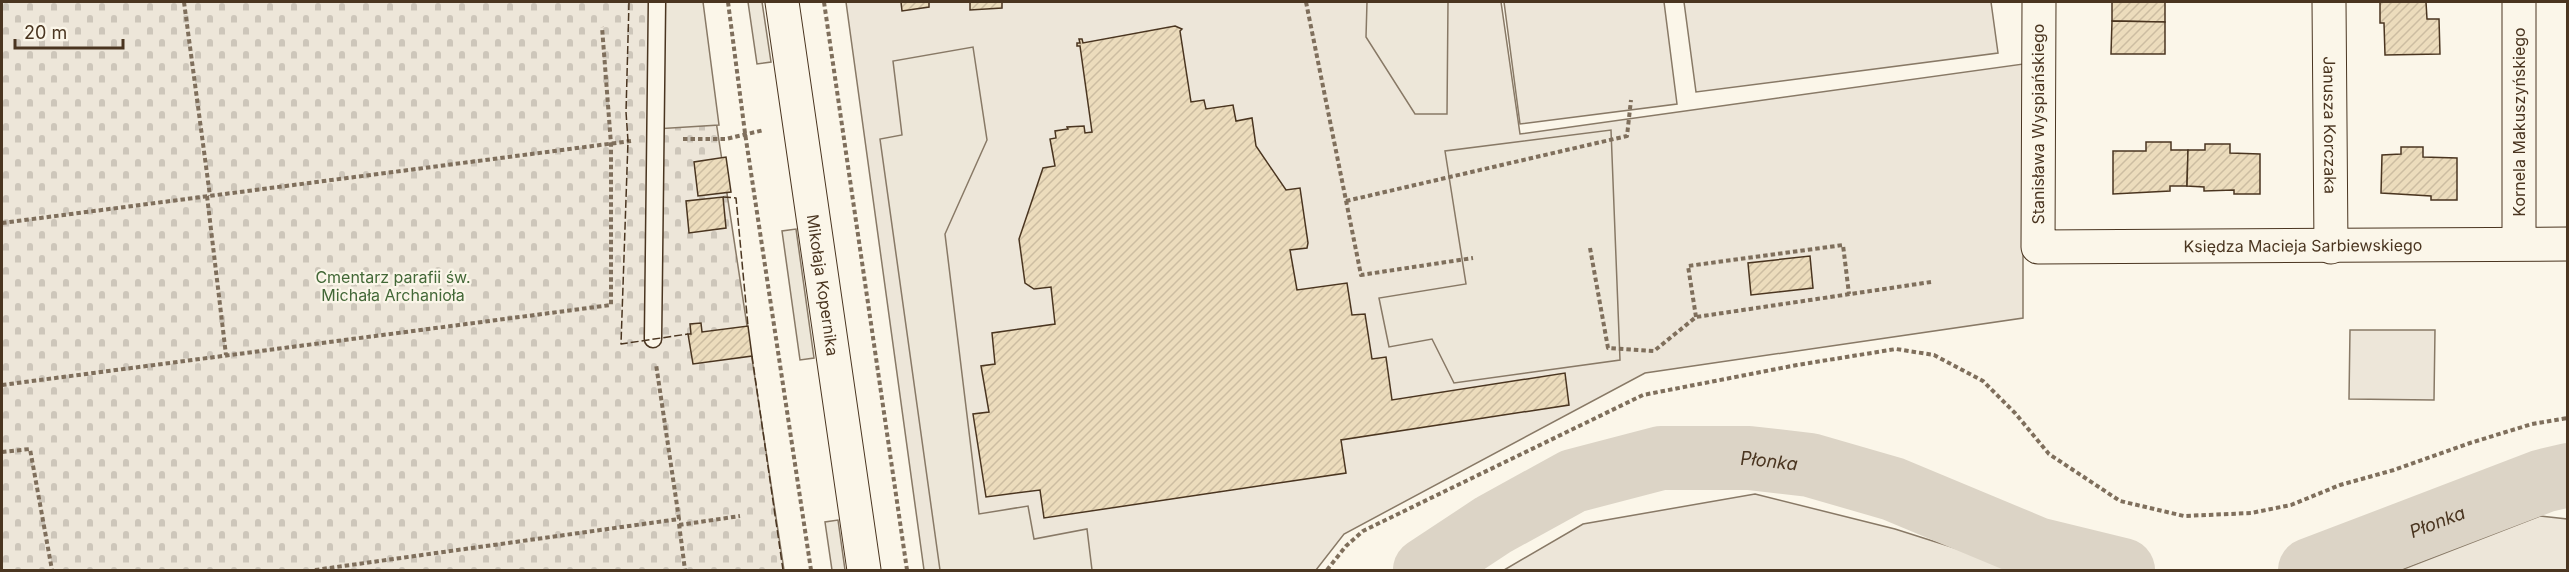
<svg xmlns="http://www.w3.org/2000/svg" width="2569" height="572" viewBox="0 0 2569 572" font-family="Inter,sans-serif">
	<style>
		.cemetery { fill: url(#cemetery-stones); stroke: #887966; stroke-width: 1.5 }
		.green { fill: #ede6d9; stroke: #887966; stroke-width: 1.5 }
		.parking { fill: #ede7d9; stroke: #887966; stroke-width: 1.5 }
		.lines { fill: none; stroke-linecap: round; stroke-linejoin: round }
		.river { stroke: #dcd4c6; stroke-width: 64 }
		.building { fill: url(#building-hatch); stroke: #4a3520; stroke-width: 1.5 }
		.service-casing { stroke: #4a3520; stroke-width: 19 }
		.minor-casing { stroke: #4a3520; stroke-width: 35 }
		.tertiary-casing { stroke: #4a3520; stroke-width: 35 }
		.path { stroke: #7f6f5c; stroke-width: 4; stroke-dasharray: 4.5 3; stroke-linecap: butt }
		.service { stroke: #fbf6e9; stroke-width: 16 }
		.minor { stroke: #fbf6e9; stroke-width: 33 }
		.tertiary { stroke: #fbf6e9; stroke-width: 33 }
		.fence { stroke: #4a3520; stroke-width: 1.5; stroke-dasharray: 8 3; stroke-linecap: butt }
		.labels { text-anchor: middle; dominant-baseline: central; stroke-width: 4.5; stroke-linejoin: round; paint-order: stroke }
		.street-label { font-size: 16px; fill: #4a3520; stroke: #fbf6e9 }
		.park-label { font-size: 16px; fill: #436837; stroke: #fbf6e9 }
		.water-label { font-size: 18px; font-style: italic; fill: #4a3520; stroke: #fbf6e9 }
	</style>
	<defs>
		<pattern id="cemetery-stones" width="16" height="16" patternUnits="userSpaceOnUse" patternTransform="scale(1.5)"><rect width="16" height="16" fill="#ede6d9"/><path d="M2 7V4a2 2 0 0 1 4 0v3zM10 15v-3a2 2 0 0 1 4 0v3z" fill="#cdc6ba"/></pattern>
		<pattern id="building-hatch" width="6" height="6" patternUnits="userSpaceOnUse" patternTransform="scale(1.5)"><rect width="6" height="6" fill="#ecdcbc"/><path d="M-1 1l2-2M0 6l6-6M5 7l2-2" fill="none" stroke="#ccbda1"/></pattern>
	</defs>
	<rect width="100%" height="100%" fill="#fbf6e9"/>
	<path class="cemetery" d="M2,2H698L784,570H2Z"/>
	<g class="green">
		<path d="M846,2H1501L1520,134L2023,64V318L1645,373L1344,534L1316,570H924Z"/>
		<path d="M1504,2H1664L1677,104L1520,124Z"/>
		<path d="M1684,2H1991L1998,53L1696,92Z"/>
		<path d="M2350,330H2435L2434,400L2349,399Z"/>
		<path d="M1755,494L1895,529L2024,570H1504L1583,524Z"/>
		<path d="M2540,516L2567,519V570H2401Z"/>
	</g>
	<g class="parking">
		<path d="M657,2H703L719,125L655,129Z"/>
		<path d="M748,2H762L771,62L757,64Z"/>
		<path d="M1367,2H1448L1447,114H1415L1366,37Z"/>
		<path d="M973,47L987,140L945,234L979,514L1028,506L1034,539L1087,529L1092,570H940L880,139L902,135L893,61Z"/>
		<path d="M1611,130L1620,360L1454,383L1432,339L1389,347L1379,298L1466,284L1445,151Z"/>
		<path d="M796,229L814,358L800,360L782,231Z"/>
		<path d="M838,520L845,570H832L825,522Z"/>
	</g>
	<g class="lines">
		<g class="river">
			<path id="s1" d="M1425,570L1493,525L1573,481L1661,458H1749L1810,465L1893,489L2037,549L2123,570"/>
			<path id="s2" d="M2310,570L2543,481L2568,475"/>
		</g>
	</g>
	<g class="building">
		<path d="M901,2H929V7L902,11Z"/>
		<path d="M970,2H1002V8L970,10Z"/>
		<path d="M2112,2H2165V22L2112,21Z"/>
		<path d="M2380,2H2426L2427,19H2439L2440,54L2385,55L2384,23H2380Z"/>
		<path d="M2112,21L2165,22V54H2111Z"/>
		<path d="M1175,26L1182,29L1180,31L1191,102L1204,100L1206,109L1233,105L1236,121L1252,118L1256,146L1286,190L1300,188L1308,243L1307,248L1290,250L1297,290L1347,283L1352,315L1365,314L1372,359L1386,357L1392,400L1565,373L1569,405L1341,440L1346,473L1044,518L1040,490L986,497L973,414L989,412L981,366L995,364L992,333L1055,324L1051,287L1034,289L1025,283L1019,239L1043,168L1055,166L1050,139L1056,138L1055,131L1068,129L1067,127L1084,126L1085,133L1092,132L1080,46H1077V43H1080L1079,39H1082L1083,43Z"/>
		<path d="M2146,142H2171V150H2188L2187,186H2170V191L2113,194V151H2146Z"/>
		<path d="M2205,144H2230V153L2260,154V194H2234V190L2204,191V187L2187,186L2188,150H2205Z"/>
		<path d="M2401,147H2423V157L2457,158V200H2431V196L2381,193L2382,155L2401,154Z"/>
		<path d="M726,157L731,192L698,196L694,162Z"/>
		<path d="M723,197L726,228L689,233L686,201Z"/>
		<path d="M1810,256L1813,288L1751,295L1748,263Z"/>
		<path d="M701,323L702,332L748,326L752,356L693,364L688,334H691L690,324Z"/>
	</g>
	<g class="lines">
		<defs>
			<path id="service" d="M653,339L657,2"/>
			<g id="minor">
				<path id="s3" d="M2039,2L2038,247L2568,244"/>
				<path id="s4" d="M2329,2L2331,247"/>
				<path d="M2519,2V243"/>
			</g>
			<g id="tertiary">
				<path id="s5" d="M782,2L864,570"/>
			</g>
		</defs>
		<use href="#service" class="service-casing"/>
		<use href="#minor" class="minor-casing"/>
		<use href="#tertiary" class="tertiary-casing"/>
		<g class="path">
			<path d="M184,2L210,196"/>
			<path d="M728,2L745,133L811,570"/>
			<path d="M824,2L907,570"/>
			<path d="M1306,2L1361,275L1473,258"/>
			<path d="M683,139H726L764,130"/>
			<path d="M207,196L226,355"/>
			<path d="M1346,201L1627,136L1631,100"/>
			<path d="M2,223L631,141"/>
			<path d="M1590,248L1608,348L1654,351L1696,317L1931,282"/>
			<path d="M1696,317L1688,266L1843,245L1849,294"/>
			<path d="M2,385L611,305V144L602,27"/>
			<path d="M2,452L30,449L52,570"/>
			<path d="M679,524L685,570"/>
			<path d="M679,525L740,516"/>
			<path d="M315,570L679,519L656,364"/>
			<path d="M1327,570L1346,546L1363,531L1643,395L1797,365L1896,349L1934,355L1983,381L2015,413L2049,454L2120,501L2184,516L2251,513L2291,505L2340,485L2394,470L2470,443L2532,424L2568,418"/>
		</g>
		<use href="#service" class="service"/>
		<use href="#minor" class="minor"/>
		<use href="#tertiary" class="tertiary"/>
		<g class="fence">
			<path d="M629,2L626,112L628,141L621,344L688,334"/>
			<path d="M723,197L736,198L748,326"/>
			<path d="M752,356L783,570"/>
		</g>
	</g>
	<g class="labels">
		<g class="street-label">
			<text transform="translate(2519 122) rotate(-90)">Kornela Makuszyńskiego</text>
			<text transform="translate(2038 124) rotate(-90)">Stanisława Wyspiańskiego</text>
			<text stroke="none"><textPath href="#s4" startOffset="123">Janusza Korczaka</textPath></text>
			<text stroke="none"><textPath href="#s3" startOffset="510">Księdza Macieja Sarbiewskiego</textPath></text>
			<text stroke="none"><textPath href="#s5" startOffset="286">Mikołaja Kopernika</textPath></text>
		</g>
		<g class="park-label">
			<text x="393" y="277">Cmentarz parafii św.<tspan x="393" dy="18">Michała Archanioła</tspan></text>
		</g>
		<g class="water-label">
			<text stroke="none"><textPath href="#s1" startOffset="372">Płonka</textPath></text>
			<text stroke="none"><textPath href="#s2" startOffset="136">Płonka</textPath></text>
		</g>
	</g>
	<rect width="2569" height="572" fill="none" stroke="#4a3520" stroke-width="6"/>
	<path d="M15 39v9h108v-9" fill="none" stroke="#4a3520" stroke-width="3"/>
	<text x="24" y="39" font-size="18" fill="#4a3520" stroke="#fbf6e9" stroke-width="4.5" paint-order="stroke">20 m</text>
</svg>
